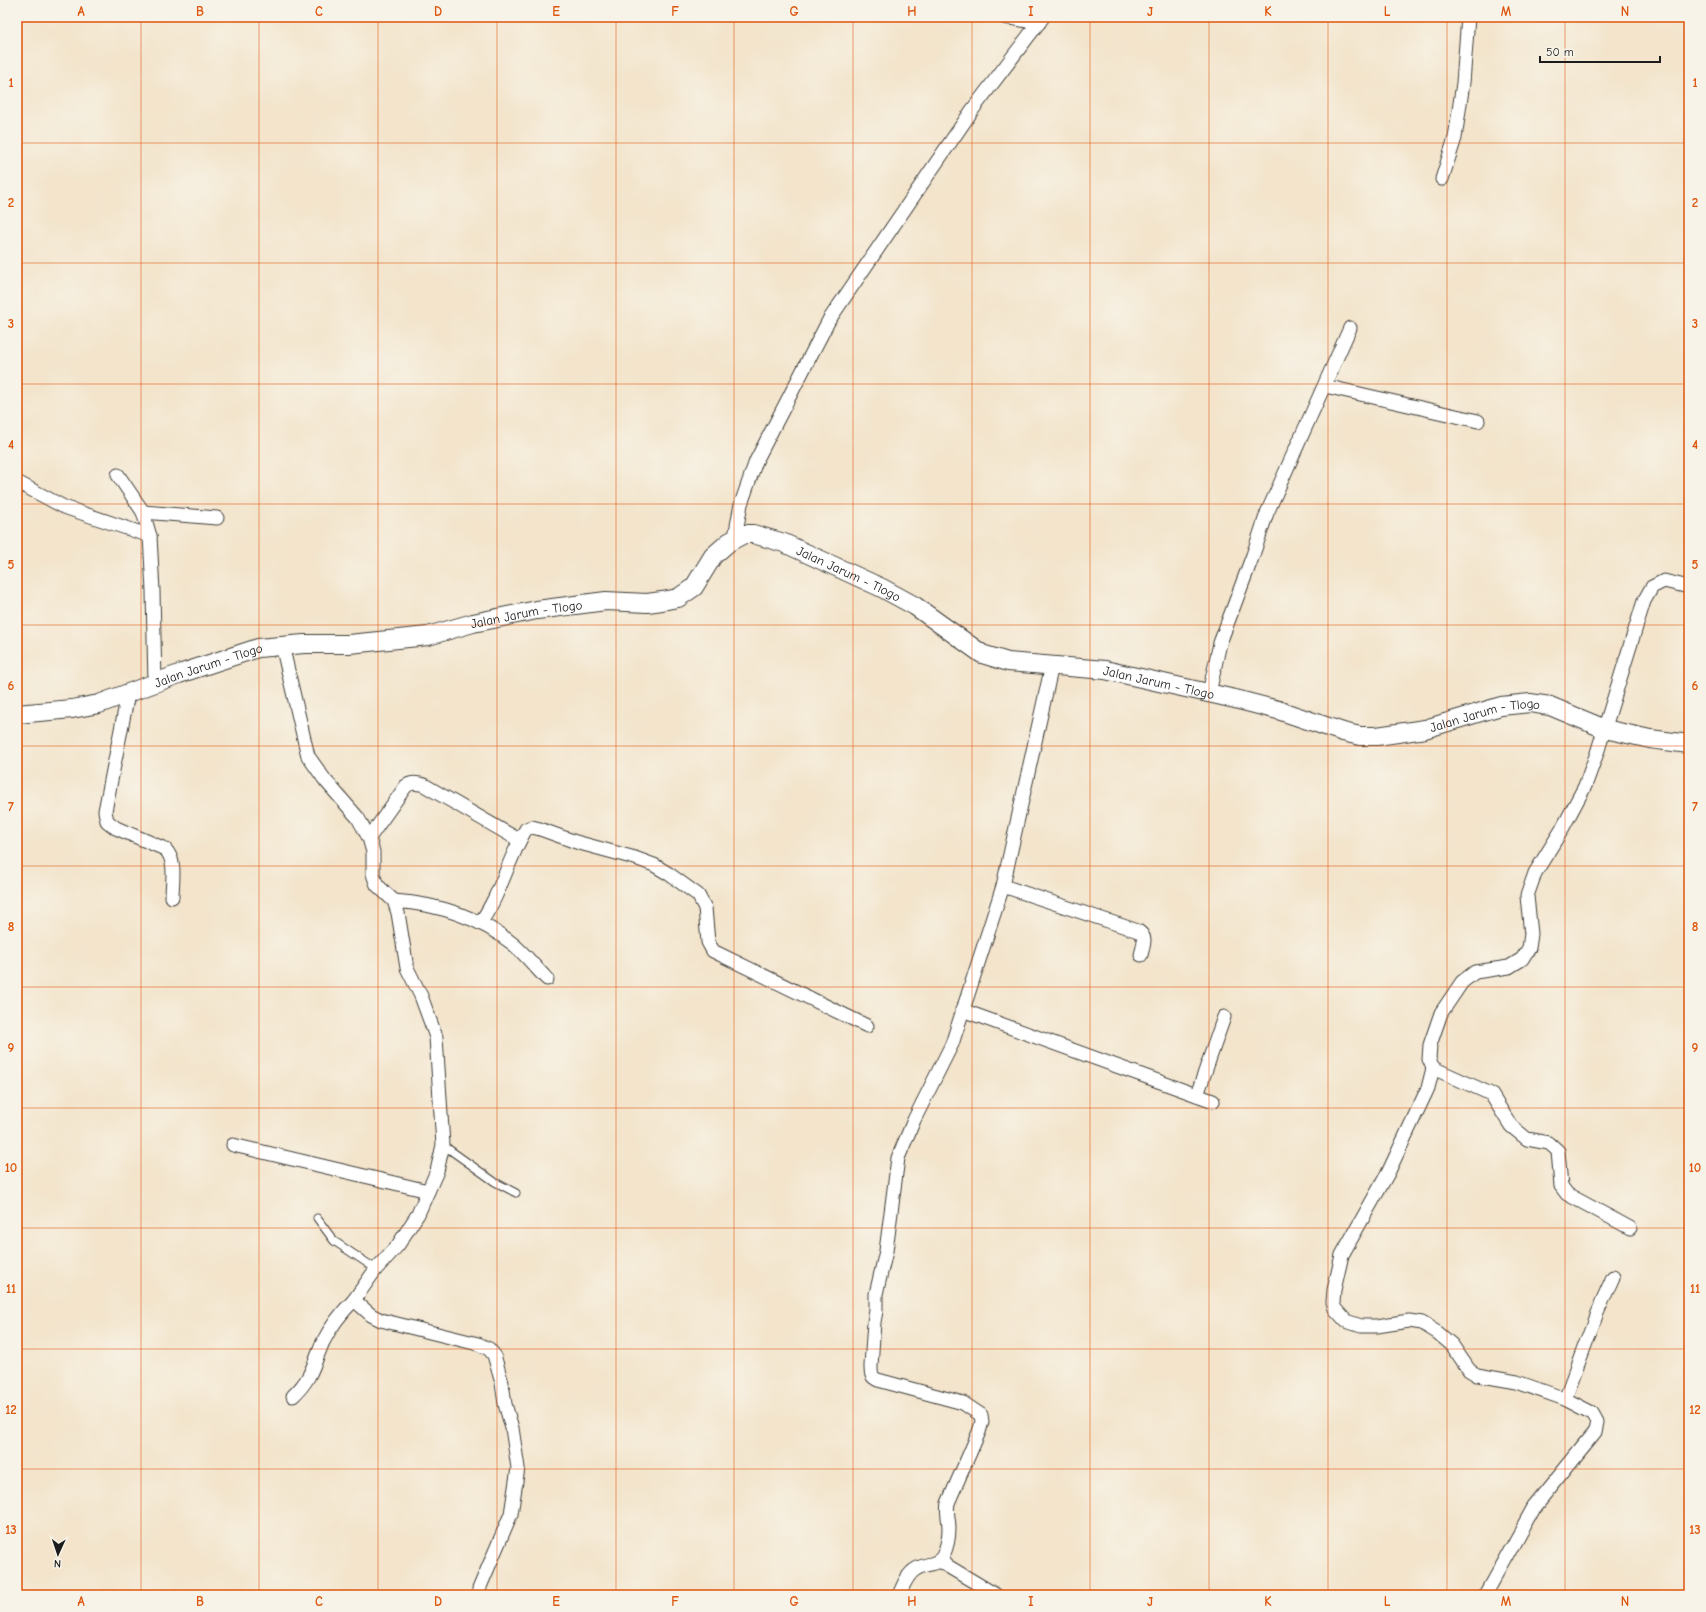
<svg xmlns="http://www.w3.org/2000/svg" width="1706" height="1612" viewBox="0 0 1706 1612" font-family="'Comic Neue',sans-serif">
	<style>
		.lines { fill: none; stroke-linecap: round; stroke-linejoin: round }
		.lane-casing { stroke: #3c3a36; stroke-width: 9 }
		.street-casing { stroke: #3c3a36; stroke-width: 15 }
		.secondary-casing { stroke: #3c3a36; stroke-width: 20 }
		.lane { stroke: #fff; stroke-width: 7 }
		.street { stroke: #fff; stroke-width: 13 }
		.secondary { stroke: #fff; stroke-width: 18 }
		.grid { fill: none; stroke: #de560d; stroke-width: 1; stroke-opacity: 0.55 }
		.labels { text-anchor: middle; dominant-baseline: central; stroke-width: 3.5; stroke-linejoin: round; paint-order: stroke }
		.street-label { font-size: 13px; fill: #1c1c1c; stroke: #f7f3e8 }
		.neatline { fill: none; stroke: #de560d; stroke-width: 1.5 }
		.grid-label { font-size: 13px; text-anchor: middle; font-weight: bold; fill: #de560d }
	</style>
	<rect width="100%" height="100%" fill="#f7f3e8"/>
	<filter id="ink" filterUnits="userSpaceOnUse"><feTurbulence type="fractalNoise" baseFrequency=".025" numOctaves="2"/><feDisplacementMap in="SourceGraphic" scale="8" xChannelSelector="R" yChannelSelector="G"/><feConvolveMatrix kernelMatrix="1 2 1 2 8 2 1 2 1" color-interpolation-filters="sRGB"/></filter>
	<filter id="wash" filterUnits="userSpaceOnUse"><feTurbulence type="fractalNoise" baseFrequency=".012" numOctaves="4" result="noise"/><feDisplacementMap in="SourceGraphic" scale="16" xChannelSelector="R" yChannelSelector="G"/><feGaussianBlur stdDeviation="0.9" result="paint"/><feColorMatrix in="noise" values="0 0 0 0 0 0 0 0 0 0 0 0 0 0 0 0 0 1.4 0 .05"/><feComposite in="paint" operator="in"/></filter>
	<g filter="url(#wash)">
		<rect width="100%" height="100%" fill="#f3e4cb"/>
	</g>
	<g filter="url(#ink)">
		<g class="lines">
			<defs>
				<g id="lane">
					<path d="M443,1145L495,1182L516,1193"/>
					<path d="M317,1218L334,1241L376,1269"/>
				</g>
				<g id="street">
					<path d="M1004,17L1039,23"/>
					<path d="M1442,179L1455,138L1463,83L1468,17"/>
					<path d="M1325,386L1478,421"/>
					<path d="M118,475L143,512L150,536L153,591L155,683"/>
					<path d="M17,482L64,507L150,536"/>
					<path d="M143,512L217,518"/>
					<path d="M735,537L741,504L756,461L829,320L973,109L1043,17"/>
					<path d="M282,645L308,756L325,780L358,818L369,838L373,852V874L375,880L377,885L394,901L398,913L407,968L421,996L436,1037L443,1145L437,1171L418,1214L398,1245L376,1269L354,1300L371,1315L381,1320L478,1344L489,1349L494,1355L502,1383L505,1404L512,1428L518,1468L511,1514L479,1589V1595"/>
					<path d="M1209,693L1220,643L1253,555L1267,513L1350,328"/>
					<path d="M128,694L105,811L107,821L116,828L165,849C177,861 172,881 172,897"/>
					<path d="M369,838L406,786C412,782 416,783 424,785L519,840"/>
					<path d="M1003,886L1138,931C1148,938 1143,945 1141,955"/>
					<path d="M394,901C437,904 478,916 513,944C525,954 536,968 547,979"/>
					<path d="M480,923C501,894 508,859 526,829L532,827L540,829L576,842L635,858L654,865L669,874L698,895L705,908L708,942L713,951L867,1026"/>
					<path d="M962,1010L1213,1101"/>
					<path d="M1433,1068L1491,1094L1511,1126L1527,1139L1549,1143L1558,1151L1561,1186L1567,1194L1630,1228"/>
					<path d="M1197,1095L1224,1017"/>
					<path d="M233,1145L428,1191"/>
					<path d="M293,1396C312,1378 313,1365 323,1342C331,1326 341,1313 354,1300"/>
					<path d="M1565,1399L1517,1382L1477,1375L1469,1370L1452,1345L1438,1333L1422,1323L1409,1321L1377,1326H1361L1346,1321L1335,1309L1333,1302L1334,1290L1342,1255L1388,1173L1428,1088L1433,1068L1429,1059L1430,1045L1441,1013L1462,982L1475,972L1509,967L1522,959L1529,948L1531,934L1527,896L1535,873L1561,831L1585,786L1597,753L1644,601L1652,587L1664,581L1689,587"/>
					<path d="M939,1561L996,1595"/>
					<path d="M899,1595C903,1586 907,1574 916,1569C925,1563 938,1566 943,1556C947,1547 949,1537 949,1528C949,1519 946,1512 948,1503L979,1432L982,1422L981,1415L963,1403L878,1380C871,1377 871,1374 871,1366L874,1322L876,1311V1294L886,1251L898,1158L914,1120L952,1044L1003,886L1052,665"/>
					<path d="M1485,1595L1534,1507L1595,1432L1597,1422L1592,1413L1565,1399L1597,1313L1613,1277"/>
				</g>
				<g id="secondary">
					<path id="s1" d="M17,714L72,709L99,704L179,674L258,648L304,644H349L428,636L473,623L537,610L606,601L647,603L662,601L678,598L694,587L713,556L729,542L744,534H753L784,543L882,588L915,606L982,654L1008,662L1105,670L1235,699L1278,710L1343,732L1360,736H1377L1425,729L1501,706L1530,703L1550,706L1605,729L1650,739L1689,744"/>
				</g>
			</defs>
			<use href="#lane" class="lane-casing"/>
			<use href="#street" class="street-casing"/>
			<use href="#secondary" class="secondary-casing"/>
			<use href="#lane" class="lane"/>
			<use href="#street" class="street"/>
			<use href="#secondary" class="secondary"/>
		</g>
	</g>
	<path class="grid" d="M141,17V1595M259,17V1595M378,17V1595M497,17V1595M616,17V1595M734,17V1595M853,17V1595M972,17V1595M1090,17V1595M1209,17V1595M1328,17V1595M1447,17V1595M1565,17V1595M17,143H1689M17,263H1689M17,384H1689M17,504H1689M17,625H1689M17,746H1689M17,866H1689M17,987H1689M17,1108H1689M17,1228H1689M17,1349H1689M17,1469H1689"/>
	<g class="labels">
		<g class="street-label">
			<text stroke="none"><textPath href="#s1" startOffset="883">Jalan Jarum - Tlogo</textPath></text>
			<text stroke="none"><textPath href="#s1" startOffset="523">Jalan Jarum - Tlogo</textPath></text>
			<text stroke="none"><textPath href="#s1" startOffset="199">Jalan Jarum - Tlogo</textPath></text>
			<text stroke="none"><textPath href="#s1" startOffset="1219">Jalan Jarum - Tlogo</textPath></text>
			<text stroke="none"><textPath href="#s1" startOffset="1555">Jalan Jarum - Tlogo</textPath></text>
		</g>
	</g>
	<rect width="1706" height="1612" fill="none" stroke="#f7f3e8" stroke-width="44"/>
	<g transform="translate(58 1554) rotate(183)" stroke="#f7f3e8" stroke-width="3" paint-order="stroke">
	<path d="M0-3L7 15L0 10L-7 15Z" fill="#1c1c1c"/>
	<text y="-6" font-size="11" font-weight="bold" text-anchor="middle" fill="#1c1c1c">N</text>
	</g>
	<path d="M1540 56v6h120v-6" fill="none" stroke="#1c1c1c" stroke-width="2"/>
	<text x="1546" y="56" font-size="12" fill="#1c1c1c" stroke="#f7f3e8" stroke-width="3" paint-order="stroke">50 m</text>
	<rect x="22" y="22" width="1662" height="1568" class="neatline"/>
	<g class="grid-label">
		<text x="81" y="16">A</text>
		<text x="200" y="16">B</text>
		<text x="319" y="16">C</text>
		<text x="438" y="16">D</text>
		<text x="556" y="16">E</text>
		<text x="675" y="16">F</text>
		<text x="794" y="16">G</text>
		<text x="912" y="16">H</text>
		<text x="1031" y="16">I</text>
		<text x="1150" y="16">J</text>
		<text x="1268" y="16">K</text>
		<text x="1387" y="16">L</text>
		<text x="1506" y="16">M</text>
		<text x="1625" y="16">N</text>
		<text x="11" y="87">1</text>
		<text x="1695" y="87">1</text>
		<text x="11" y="207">2</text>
		<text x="1695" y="207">2</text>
		<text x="11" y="328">3</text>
		<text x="1695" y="328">3</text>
		<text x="11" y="449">4</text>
		<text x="1695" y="449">4</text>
		<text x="11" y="569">5</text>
		<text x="1695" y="569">5</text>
		<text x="11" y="690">6</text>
		<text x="1695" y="690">6</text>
		<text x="11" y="811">7</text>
		<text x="1695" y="811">7</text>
		<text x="11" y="931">8</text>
		<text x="1695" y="931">8</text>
		<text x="11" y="1052">9</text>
		<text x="1695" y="1052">9</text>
		<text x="11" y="1172">10</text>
		<text x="1695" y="1172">10</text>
		<text x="11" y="1293">11</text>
		<text x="1695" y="1293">11</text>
		<text x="11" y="1414">12</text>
		<text x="1695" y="1414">12</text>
		<text x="11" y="1534">13</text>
		<text x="1695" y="1534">13</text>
		<text x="81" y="1606">A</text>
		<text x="200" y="1606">B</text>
		<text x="319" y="1606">C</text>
		<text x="438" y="1606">D</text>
		<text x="556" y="1606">E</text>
		<text x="675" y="1606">F</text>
		<text x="794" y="1606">G</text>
		<text x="912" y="1606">H</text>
		<text x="1031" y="1606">I</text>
		<text x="1150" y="1606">J</text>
		<text x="1268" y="1606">K</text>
		<text x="1387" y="1606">L</text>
		<text x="1506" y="1606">M</text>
		<text x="1625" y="1606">N</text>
	</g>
</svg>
